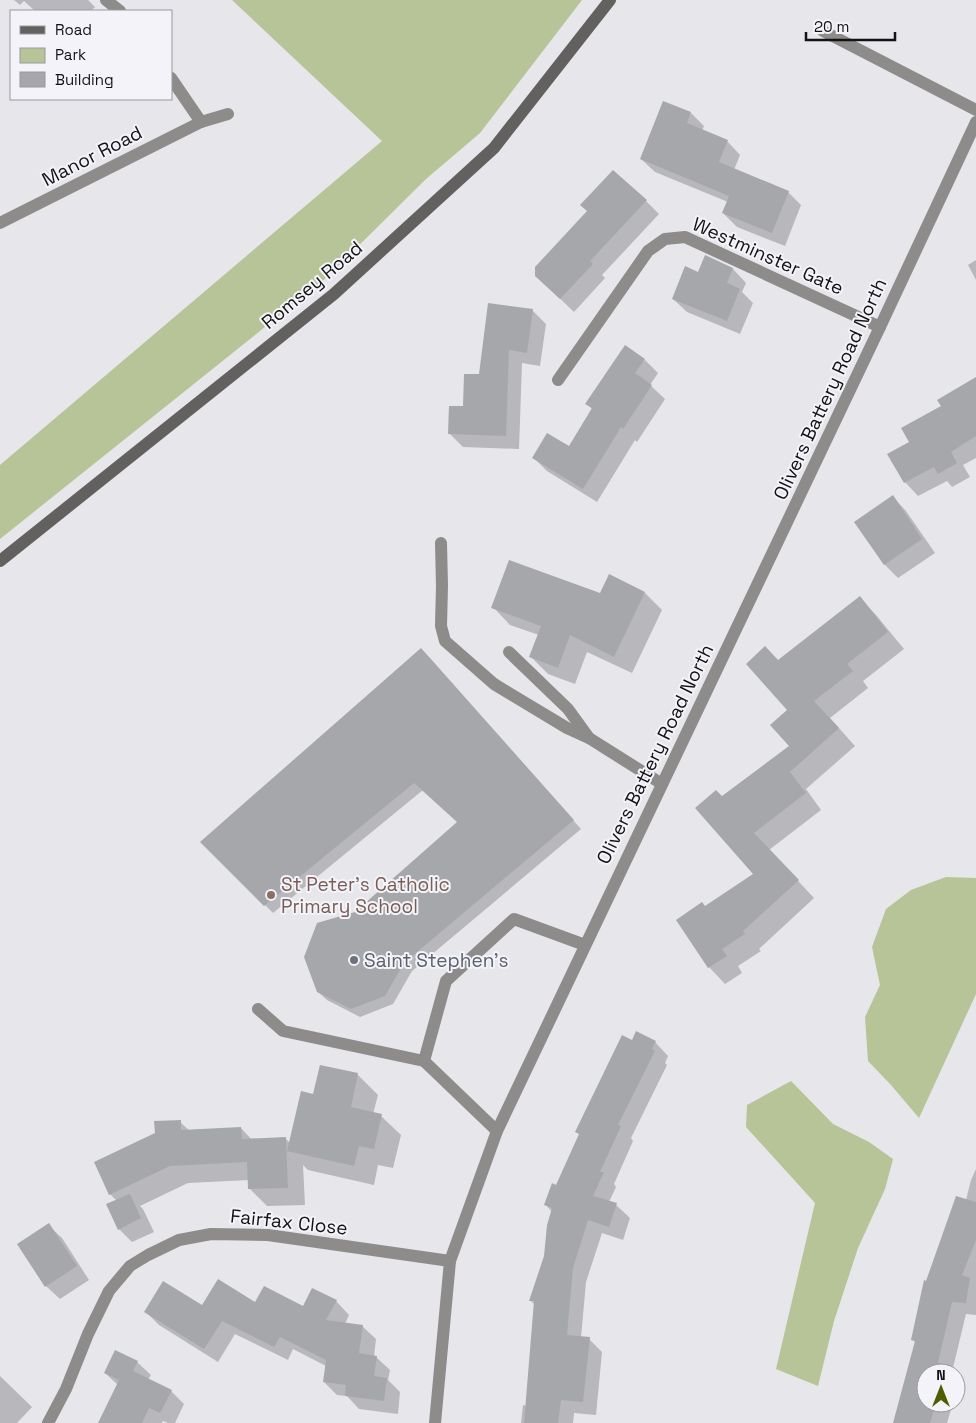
<svg xmlns="http://www.w3.org/2000/svg" width="976" height="1423" viewBox="0 0 976 1423" font-family="'Space Grotesk',sans-serif">
	<style>
		.green { fill: #b6c497 }
		.shadow { fill: #0003 }
		.building { fill: #a6a7ab }
		.lines { fill: none; stroke-linecap: round; stroke-linejoin: round }
		.lane { stroke: #8d8c8a; stroke-width: 12 }
		.street { stroke: #8d8c8a; stroke-width: 12 }
		.secondary { stroke: #63615f; stroke-width: 12 }
		.education-dot { fill: #8d6e63; stroke: #f3f3f9; stroke-width: 2 }
		.worship-dot { fill: #6b7280; stroke: #f3f3f9; stroke-width: 2 }
		.labels { text-anchor: middle; dominant-baseline: central; stroke-width: 4; stroke-linejoin: round; paint-order: stroke }
		.street-label { font-size: 19px; fill: #131314; stroke: #f3f3f9 }
		.education-label { font-size: 19px; fill: #785e54; stroke: #f3f3f9; text-anchor: start }
		.worship-label { font-size: 19px; fill: #5b616d; stroke: #f3f3f9; text-anchor: start }
	</style>
	<rect width="100%" height="100%" fill="#e6e6eb"/>
	<g class="green">
		<path d="M232,0H582L480,133L426,179L325,279L0,539V465L382,141Z"/>
		<path d="M946,877L976,878V994L919,1118L891,1085L868,1061L865,1017L880,985L872,947L886,909L911,890Z"/>
		<path d="M791,1081L833,1124L869,1142L893,1159L885,1189L858,1248L834,1321L818,1386L776,1369L815,1203L746,1127L747,1105Z"/>
	</g>
	<g class="shadow">
		<path d="M14,0H88L95,7L91,11H35L24,1L20,5Z"/>
		<path d="M691,113L704,126L702,131L727,141L740,155L734,170L788,192L801,205L785,246L737,227L723,213L728,202L655,172L641,159Z"/>
		<path d="M646,201L659,214L602,275L605,278L574,312L550,289Z"/>
		<path d="M706,257L733,269L746,283L742,292L753,303L740,334L687,312L673,299L699,274Z"/>
		<path d="M976,260V280L968,265Z"/>
		<path d="M533,311L546,324L540,366L522,363L519,449L463,447L449,433L464,408Z"/>
		<path d="M645,360L658,373L650,385L665,399L637,442L635,440L597,502L547,471L534,458L570,448L593,410L587,404Z"/>
		<path d="M976,382V458L963,465L970,477L952,487L947,481L918,496L905,482L911,442L942,407Z"/>
		<path d="M893,497L906,511L935,553L898,578L885,565L856,522Z"/>
		<path d="M610,576L645,593L662,610L632,673L587,652L575,684L548,674L531,657L539,635L510,625L493,607L601,595Z"/>
		<path d="M860,598L876,615L904,649L863,681L868,688L830,718L855,746L806,789L821,810L769,850L814,898L759,949L761,951L738,966L742,973L725,984L709,967L705,907L755,874L722,798L790,746L789,710L779,661Z"/>
		<path d="M429,657L581,829L412,971L393,1004L360,1017L327,1000L318,992L356,913L458,822L423,790L273,913L202,842Z"/>
		<path d="M632,1041L655,1042L668,1056L665,1063L667,1065L631,1138L633,1141L614,1184L616,1187L609,1202L616,1205L630,1218L623,1240L602,1233L586,1282L581,1338L589,1339L602,1352L596,1415L574,1413L573,1423H521L523,1405L527,1406L535,1305L531,1301L545,1256L552,1212L546,1205L556,1186L580,1135L577,1132Z"/>
		<path d="M320,1066L358,1075L378,1095L373,1114L381,1116L401,1135L393,1168L378,1165L374,1185L308,1170L303,1165L305,1205L267,1206L250,1189L249,1180L188,1183L140,1206L143,1209L154,1232L132,1242L119,1229L117,1201L110,1194L180,1122L190,1131L241,1128L252,1140L285,1138L290,1143L314,1095Z"/>
		<path d="M976,1169V1315L966,1314L952,1372L953,1373H926V1403H953L947,1423H894L916,1343L912,1339L927,1283L966,1200L971,1180Z"/>
		<path d="M48,1225L62,1238L89,1280L60,1299L46,1286Z"/>
		<path d="M336,1301L349,1315L345,1324L362,1326L376,1339L374,1356L376,1357L390,1370L388,1380L400,1392L398,1414L359,1409L347,1396L337,1395L324,1382L326,1366L293,1349L288,1360L235,1334L218,1362L159,1325L146,1312L202,1307L256,1304L304,1308Z"/>
		<path d="M137,1362L151,1375L148,1380L171,1391L184,1404L175,1423H168L163,1421L162,1423H100L118,1385L105,1373Z"/>
		<path d="M0,1376L32,1407L17,1423H0Z"/>
		<path d="M956,1376L960,1380L956,1392Z"/>
	</g>
	<g class="building">
		<path d="M663,101L691,112L687,123L728,140L719,162L789,191L772,233L722,213L729,196L640,159Z"/>
		<path d="M613,170L647,200L590,261L593,264L560,299L535,276V267L587,211L580,205Z"/>
		<path d="M705,255L733,268L727,283L740,289L727,321L672,299L685,266L698,272Z"/>
		<path d="M488,303L533,309L527,353L509,350L506,436L448,434L449,406H463L464,374H479Z"/>
		<path d="M625,345L645,359L635,373L652,385L623,429L621,427L583,489L532,458L547,433L569,446L592,408L585,404Z"/>
		<path d="M976,377V436L951,452L957,463L938,474L934,467L904,483L887,454L909,442L901,428L941,406L937,400Z"/>
		<path d="M893,495L922,539L884,565L854,522Z"/>
		<path d="M509,560L600,593L609,574L645,592L614,657L570,635L558,668L529,657L541,626L491,608Z"/>
		<path d="M860,596L888,632L847,664L853,671L814,701L839,728L790,772L806,793L754,833L799,880L743,931L745,934L722,949L727,956L708,968L676,920L702,902L705,906L753,874L695,808L716,790L722,796L789,746L770,725L787,710L746,664L765,646L778,660Z"/>
		<path d="M421,648L574,820L404,963L385,996L351,1009L317,992L304,957L317,923L355,912L457,822L414,783L264,906L200,842Z"/>
		<path d="M636,1031L656,1041L652,1049L655,1051L618,1125L621,1126L600,1172H604L593,1196L617,1203L609,1227L588,1220L573,1268L567,1335L590,1337L583,1402L561,1400L558,1423H524L534,1301H529L544,1256L547,1225L552,1208L544,1205L552,1183L556,1185L579,1134L575,1132L622,1035L632,1040Z"/>
		<path d="M320,1065L358,1073L351,1107L382,1114L374,1149L359,1146L354,1166L287,1151L301,1091L313,1094Z"/>
		<path d="M181,1120V1130L241,1127L242,1139L286,1137L288,1188L248,1189L247,1162L170,1166L109,1195L94,1162L155,1133L154,1121Z"/>
		<path d="M130,1194L141,1218L118,1230L106,1204Z"/>
		<path d="M956,1196L976,1202V1240L962,1275L970,1278L966,1303L952,1302L938,1363L947,1365L944,1373H926V1403H936L930,1423H893L915,1341L911,1340L924,1280L926,1281Z"/>
		<path d="M49,1223L77,1266L45,1287L17,1244Z"/>
		<path d="M218,1279L255,1302L264,1286L303,1306L312,1288L337,1300L326,1320L363,1325L359,1353L377,1356L374,1376L387,1378L384,1401L345,1396L346,1385L323,1382L326,1360L280,1337L274,1347L222,1321L204,1349L144,1312L163,1281L202,1305Z"/>
		<path d="M115,1350L138,1361L133,1371L172,1390L160,1413L149,1408L142,1423H98L119,1380L104,1373Z"/>
	</g>
	<g class="lines">
		<g class="lane">
			<path d="M441,543L442,586L441,626L445,641L494,684L567,728L589,738"/>
			<path d="M509,652L568,709L589,738L662,784"/>
			<path d="M258,1009L283,1031L424,1061"/>
			<path d="M497,1131L424,1061L446,981L514,919L585,945"/>
		</g>
		<g class="street">
			<path d="M106,0L120,11"/>
			<path d="M823,31L976,110"/>
			<path d="M171,78L201,122"/>
			<path d="M0,223L201,122L228,114"/>
			<path d="M558,380L648,251L665,239L685,237L880,327"/>
			<path d="M48,1423L66,1389L88,1334L109,1291L130,1266L148,1255L179,1240L211,1234L268,1235L450,1261"/>
			<path d="M435,1423L450,1261L497,1131L880,327L976,122"/>
		</g>
		<path class="secondary" d="M0,561L334,294L494,148L610,0"/>
	</g>
	<circle class="education-dot" cx="271" cy="895" r="5"/>
	<circle class="worship-dot" cx="354" cy="960" r="5"/>
	<g class="labels">
		<g class="street-label">
			<text transform="translate(92 156) rotate(-27)">Manor Road</text>
			<text transform="translate(768 256) rotate(24)">Westminster Gate</text>
			<text transform="translate(312 285) rotate(-40)">Romsey Road</text>
			<text transform="translate(830 389) rotate(-65)">Olivers Battery Road North</text>
			<text transform="translate(655 754) rotate(-64)">Olivers Battery Road North</text>
			<text transform="translate(289 1222) rotate(6)">Fairfax Close</text>
		</g>
		<g class="education-label">
			<text x="281" y="884">St Peter's Catholic<tspan x="281" dy="22">Primary School</tspan></text>
		</g>
		<g class="worship-label">
			<text x="364" y="960">Saint Stephen's</text>
		</g>
	</g>
	<rect x="10" y="10" width="162" height="90" fill="#f3f3f9" stroke="#99999d"/>
	<rect x="20" y="26" width="25" height="8" fill="#63615f" stroke="#99999d"/>
	<text x="55" y="35" font-size="15" fill="#131314">Road</text>
	<rect x="20" y="48" width="25" height="15" fill="#b6c497" stroke="#99999d"/>
	<text x="55" y="60" font-size="15" fill="#131314">Park</text>
	<rect x="20" y="72" width="25" height="15" fill="#a6a7ab" stroke="#99999d"/>
	<text x="55" y="85" font-size="15" fill="#131314">Building</text>
	<g transform="translate(941 1388)"><circle r="24" fill="#f3f3f9" stroke="#99999d"/>
	<path d="M0-4L9 19L0 12L-9 19Z" fill="#4e5d00"/>
	<text y="-8" font-size="14" font-weight="bold" text-anchor="middle" fill="#131314">N</text>
	</g>
	<path d="M806 32v8h89v-8" fill="none" stroke="#131314" stroke-width="2.5"/>
	<text x="814" y="32" font-size="15" fill="#131314" stroke="#f3f3f9" stroke-width="4" paint-order="stroke">20 m</text>
</svg>
